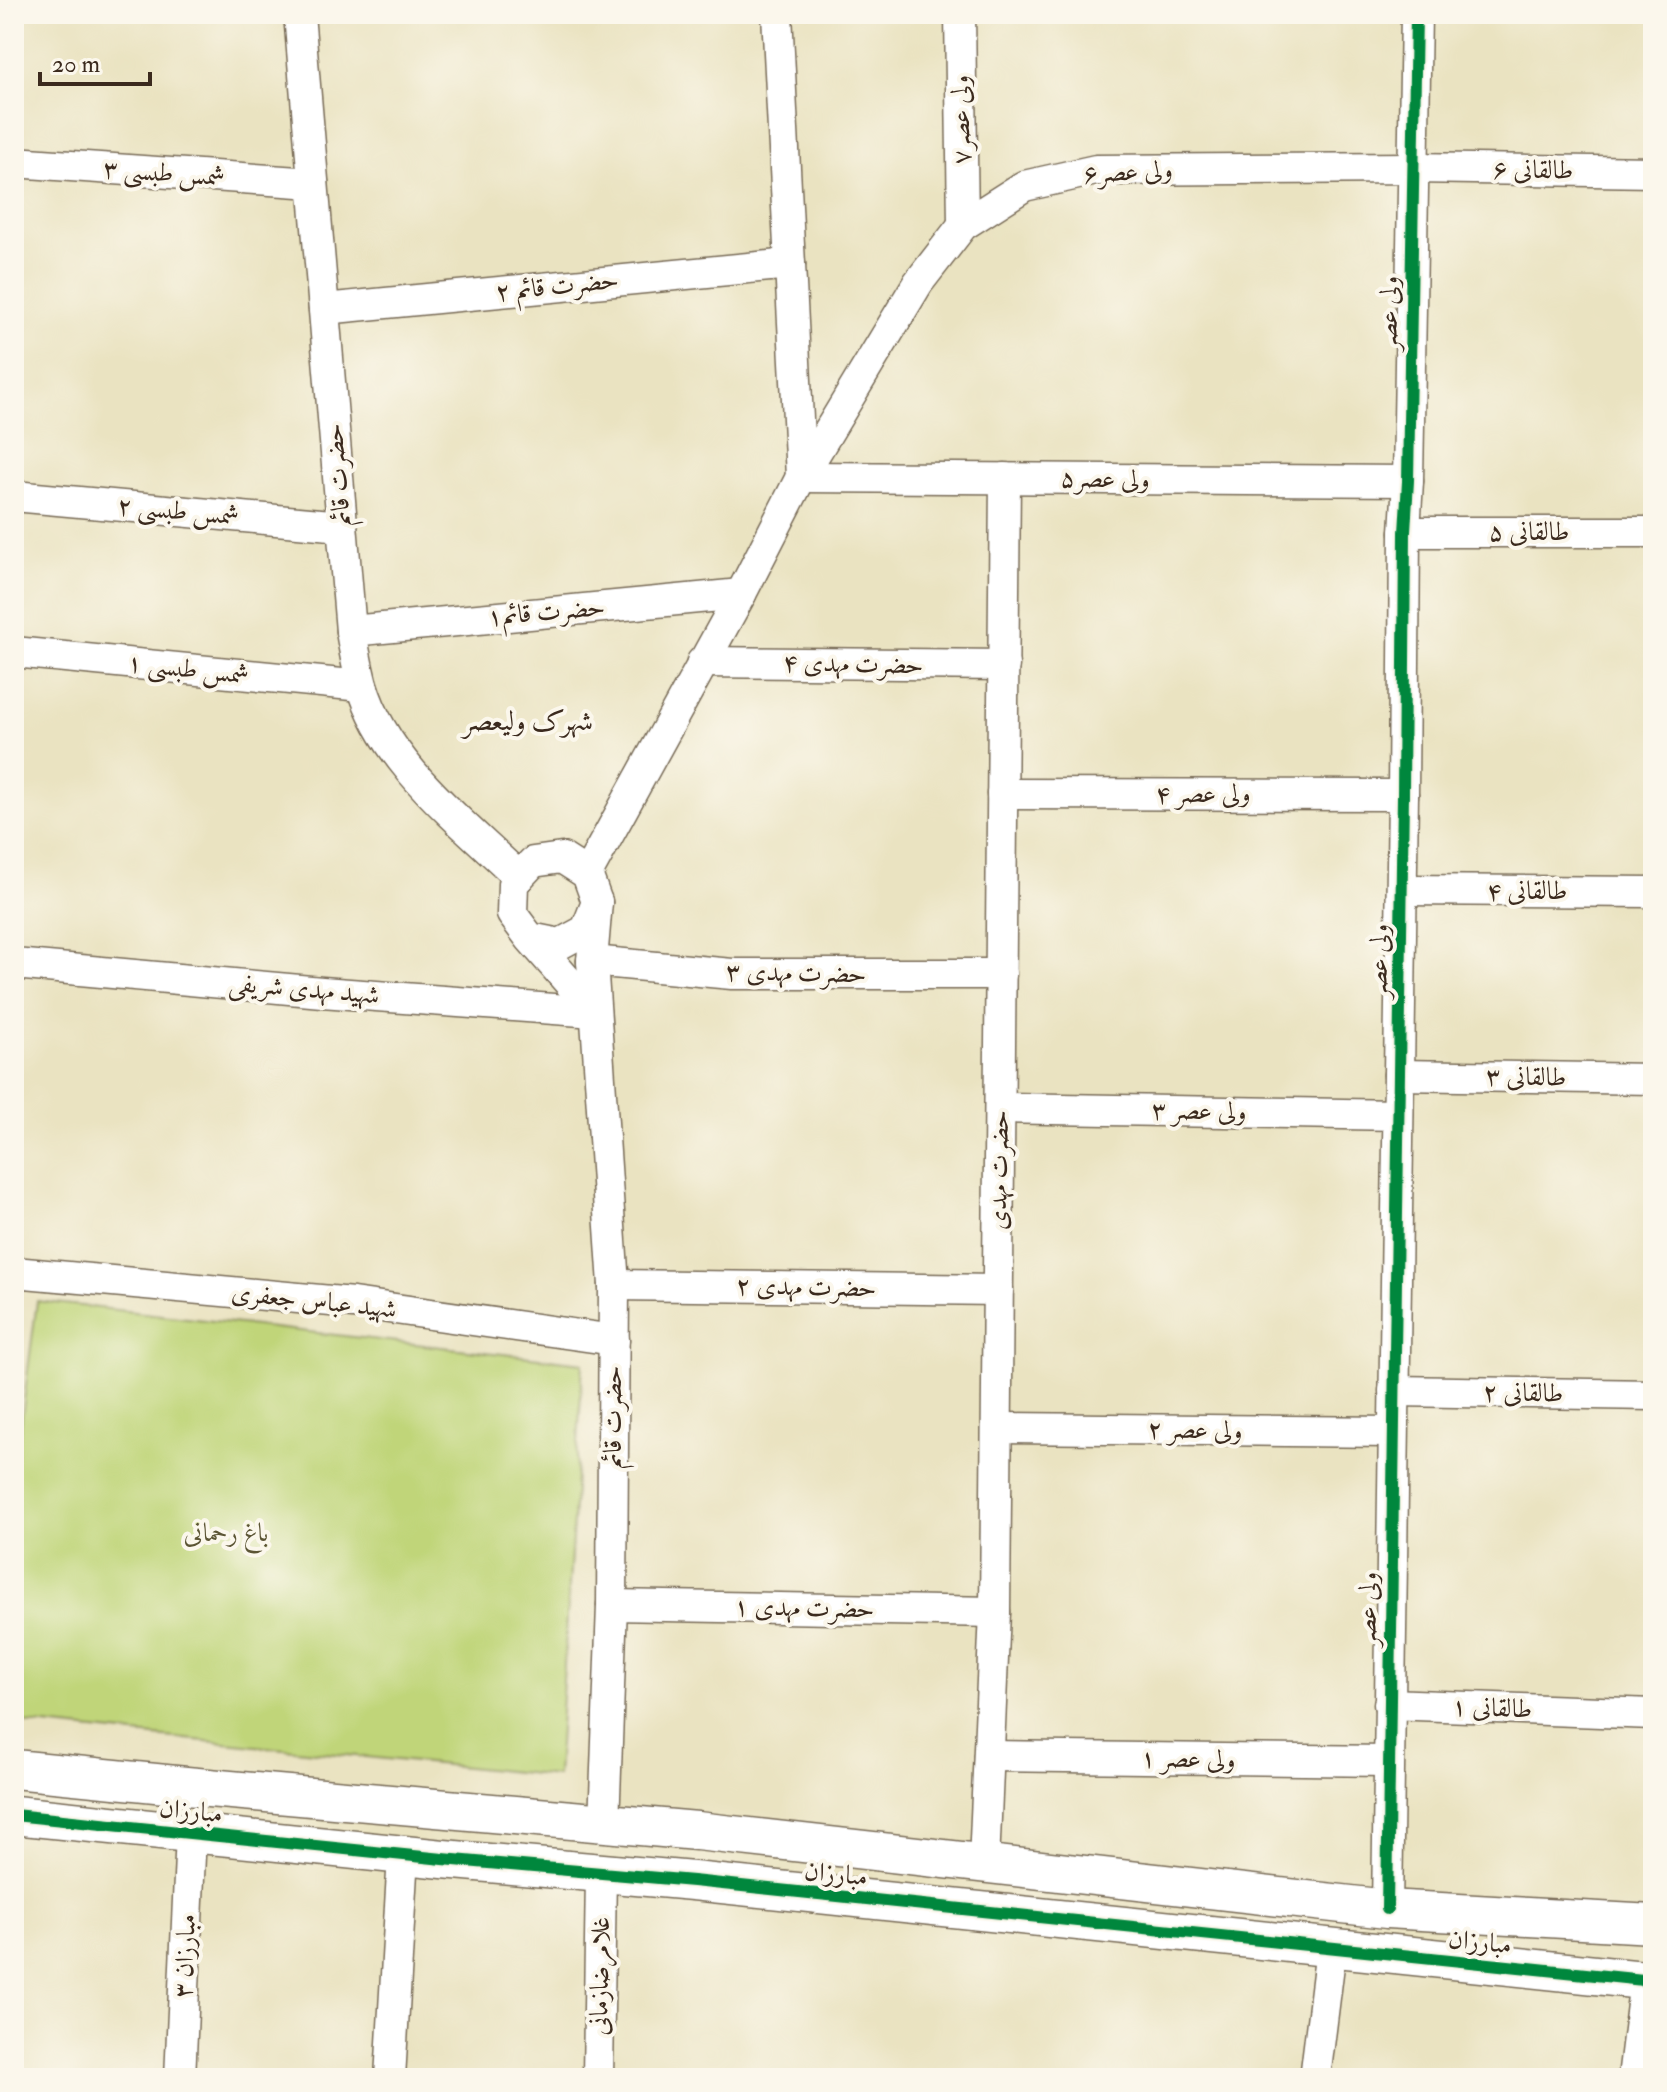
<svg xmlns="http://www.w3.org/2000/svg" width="1667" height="2092" viewBox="0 0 1667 2092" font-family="'IM FELL Double Pica',Amiri,serif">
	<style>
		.green { fill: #c0d579; stroke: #7e804c; stroke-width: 2 }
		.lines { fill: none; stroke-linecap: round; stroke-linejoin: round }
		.minor-casing { stroke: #786b57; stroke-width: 33 }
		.tertiary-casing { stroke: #786b57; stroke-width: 41 }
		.minor { stroke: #fff; stroke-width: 30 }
		.tertiary { stroke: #fff; stroke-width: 38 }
		.cycleway-casing { stroke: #fbf7ec; stroke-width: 17 }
		.cycleway { stroke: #00873e; stroke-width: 12 }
		.labels { text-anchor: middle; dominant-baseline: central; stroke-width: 8; stroke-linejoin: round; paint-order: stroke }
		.street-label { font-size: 26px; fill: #3b2a1e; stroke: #fbf7ec }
		.park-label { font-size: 26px; fill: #5c5535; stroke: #fbf7ec }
		.neighbourhood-label { font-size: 28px; fill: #3b2a1e; stroke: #fbf7ec }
	</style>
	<rect width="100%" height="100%" fill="#fbf7ec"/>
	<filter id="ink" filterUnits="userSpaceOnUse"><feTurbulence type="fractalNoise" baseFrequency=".0125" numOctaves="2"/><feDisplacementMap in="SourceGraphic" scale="16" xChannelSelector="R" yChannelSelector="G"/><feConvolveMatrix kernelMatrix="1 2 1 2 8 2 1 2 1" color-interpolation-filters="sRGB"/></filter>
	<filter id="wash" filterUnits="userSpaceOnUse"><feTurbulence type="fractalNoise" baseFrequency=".006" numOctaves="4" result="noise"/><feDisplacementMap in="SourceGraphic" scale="32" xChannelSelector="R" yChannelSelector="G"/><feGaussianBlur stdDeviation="1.8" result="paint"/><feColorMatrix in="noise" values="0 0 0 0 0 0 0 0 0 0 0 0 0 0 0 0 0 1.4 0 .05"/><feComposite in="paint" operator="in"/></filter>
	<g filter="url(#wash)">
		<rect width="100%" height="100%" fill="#eae3c1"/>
		<path class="green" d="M37,1301L583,1363L557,1776L14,1722V1477Z"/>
	</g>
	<g filter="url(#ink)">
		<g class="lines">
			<defs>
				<g id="minor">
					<path d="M299,14L351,631C354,648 357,667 362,685C385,764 462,822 519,877"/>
					<path d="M777,14L801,477"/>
					<path d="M960,14L963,225"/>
					<path d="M14,162L313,183"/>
					<path d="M324,309L790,264"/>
					<path d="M801,477L1408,481"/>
					<path d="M14,496L342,526"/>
					<path d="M1405,532H1653"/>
					<path d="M351,631L741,594"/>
					<path d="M14,652L362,686"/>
					<path d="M702,662L1004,665"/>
					<path d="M1002,794L1403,795"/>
					<path d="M587,874L741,594L801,477L918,283L963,225L1024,186L1096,170L1413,168L1653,172"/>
					<path d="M1402,890L1653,892"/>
					<path d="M597,902L592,961L614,1285L612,1605L604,1824"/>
					<path d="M530,938L560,944L586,930L597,902L587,874L562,858L533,862L519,877L513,884L512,914L530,938L595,1012"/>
					<path d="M592,961L732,974H1001"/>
					<path d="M14,964L322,992L595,1012"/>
					<path d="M1399,1075L1653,1079"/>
					<path d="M1000,1108L1398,1115"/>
					<path d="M14,1272L353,1303L614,1340"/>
					<path d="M614,1285L998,1290"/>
					<path d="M1394,1391L1653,1395"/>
					<path d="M997,1428L1393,1432"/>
					<path d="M612,1605L995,1612"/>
					<path d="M1389,1704L1653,1714"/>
					<path d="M989,1756L1388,1761"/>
					<path d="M984,1863L995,1612L1005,478"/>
					<path d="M1387,1909L1403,795L1405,532L1408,481L1416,14"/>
					<path d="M180,2078L191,1833"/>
					<path d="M390,2078L403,1855"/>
					<path d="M598,2078L601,1873"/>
					<path d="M1315,2078L1331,1949"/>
					<path d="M1633,2078L1645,1980"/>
				</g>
				<g id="tertiary">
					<path d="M14,1769L186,1786L697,1831L1387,1909L1653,1924"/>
					<path d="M14,1815L443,1859L693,1881L1653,1981"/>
				</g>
			</defs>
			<use href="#minor" class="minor-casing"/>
			<use href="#tertiary" class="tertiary-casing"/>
			<use href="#minor" class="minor"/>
			<use href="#tertiary" class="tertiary"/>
			<defs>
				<g id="cycleway">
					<path d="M14,1815L443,1859L693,1881L1653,1981"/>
					<path d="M1387,1909L1403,795L1405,532L1408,481L1416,14"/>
				</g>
			</defs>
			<use href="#cycleway" class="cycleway-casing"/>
			<use href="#cycleway" class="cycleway"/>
		</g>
	</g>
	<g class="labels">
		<g class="street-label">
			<text transform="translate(961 120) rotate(-91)">ولی عصر۷</text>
			<text transform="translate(1533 170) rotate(1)">طالقانی ۶</text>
			<text transform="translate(1128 172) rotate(-3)">ولی عصر۶</text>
			<text transform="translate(164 173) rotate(4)">شمس طبسی ۳</text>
			<text transform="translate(557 286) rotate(-6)">حضرت قائم ۲</text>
			<text transform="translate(1389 313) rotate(-89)">ولی عصر</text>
			<text transform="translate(338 475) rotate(-95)">حضرت قائم</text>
			<text transform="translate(1105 479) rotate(1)">ولی عصر۵</text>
			<text transform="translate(178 511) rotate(5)">شمس طبسی ۲</text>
			<text x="1529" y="532">طالقانی ۵</text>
			<text transform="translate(546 612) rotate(-5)">حضرت قائم۱</text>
			<text transform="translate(853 664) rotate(1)">حضرت مهدی ۴</text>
			<text transform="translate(188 669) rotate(6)">شمس طبسی ۱</text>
			<text x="1203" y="794">ولی عصر ۴</text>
			<text x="1527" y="891">طالقانی ۴</text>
			<text transform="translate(1379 961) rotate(-89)">ولی عصر</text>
			<text transform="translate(796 973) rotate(1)">حضرت مهدی ۳</text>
			<text transform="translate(304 989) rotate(5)">شهید مهدی شریفی</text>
			<text transform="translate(1526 1077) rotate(1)">طالقانی ۳</text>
			<text transform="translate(1199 1111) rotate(1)">ولی عصر ۳</text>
			<text transform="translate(999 1170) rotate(-89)">حضرت مهدی</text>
			<text transform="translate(806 1287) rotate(1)">حضرت مهدی ۲</text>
			<text transform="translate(314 1301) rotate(6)">شهید عباس جعفری</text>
			<text transform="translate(1523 1393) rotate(1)">طالقانی ۲</text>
			<text transform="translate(613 1417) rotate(-90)">حضرت قائم</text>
			<text transform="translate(1195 1430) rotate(1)">ولی عصر ۲</text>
			<text transform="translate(804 1608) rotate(1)">حضرت مهدی ۱</text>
			<text transform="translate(1368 1609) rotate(-89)">ولی عصر</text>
			<text transform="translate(1492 1708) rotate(2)">طالقانی ۱</text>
			<text transform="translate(1188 1759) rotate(1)">ولی عصر ۱</text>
			<text transform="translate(191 1811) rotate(6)">مبارزان</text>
			<text transform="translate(836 1874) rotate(6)">مبارزان</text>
			<text transform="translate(1480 1942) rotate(6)">مبارزان</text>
			<text transform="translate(185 1956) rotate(-87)">مبارزان ۳</text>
			<text transform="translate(600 1976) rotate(-89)">غلامرضازمانی</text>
		</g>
		<g class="park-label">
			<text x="226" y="1533">باغ رحمانی</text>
		</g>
		<g class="neighbourhood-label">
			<text x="528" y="721">شهرک ولیعصر</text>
		</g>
	</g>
	<rect width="1667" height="2092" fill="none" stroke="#fbf7ec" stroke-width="48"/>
	<path d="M40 72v12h110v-12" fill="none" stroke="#3b2a1e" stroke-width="4"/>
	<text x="52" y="72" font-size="24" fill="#3b2a1e" stroke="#fbf7ec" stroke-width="6" paint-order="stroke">20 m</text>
</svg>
